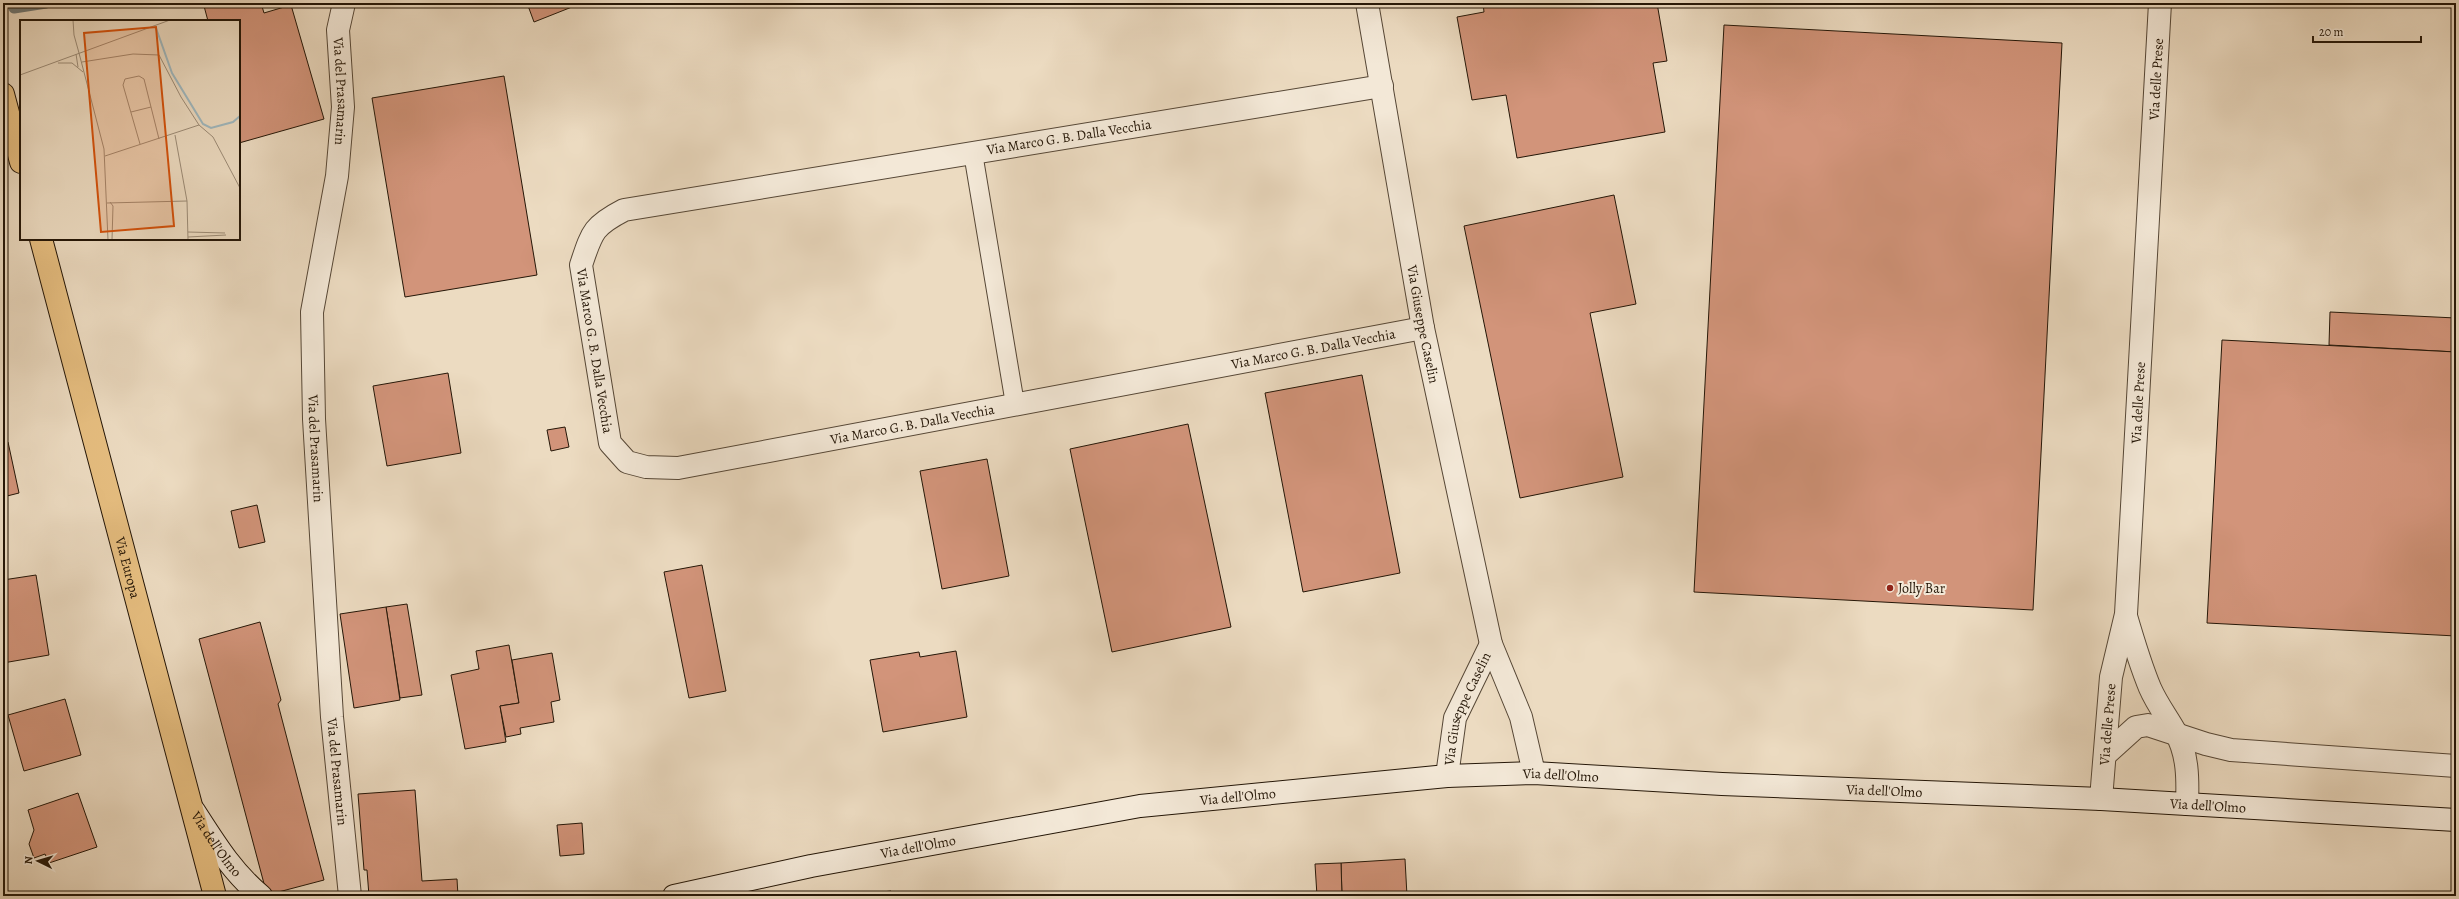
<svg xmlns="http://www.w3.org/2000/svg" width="2459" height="899" viewBox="0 0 2459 899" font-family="Alegreya,serif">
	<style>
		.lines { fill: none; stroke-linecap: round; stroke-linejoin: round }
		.stream { stroke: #6e7775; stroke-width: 11 }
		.building { fill: #d2947a; stroke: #241607 }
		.lane-casing { stroke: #564736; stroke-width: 20 }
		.street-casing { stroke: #564736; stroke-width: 24 }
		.secondary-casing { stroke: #241607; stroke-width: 24 }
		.primary-casing { stroke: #241607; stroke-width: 24 }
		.lane { stroke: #f3e8d7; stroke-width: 18 }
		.street { stroke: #f3e8d7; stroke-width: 22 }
		.secondary { stroke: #f3e8d7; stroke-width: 22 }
		.primary { stroke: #e6be80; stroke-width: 22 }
		.poi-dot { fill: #8f2418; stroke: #f3e8d7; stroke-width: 1.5 }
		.labels { text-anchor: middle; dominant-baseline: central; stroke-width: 4; stroke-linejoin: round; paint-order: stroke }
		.street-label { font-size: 14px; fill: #241607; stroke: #f3e8d7 }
		.poi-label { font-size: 14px; fill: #241607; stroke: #f3e8d7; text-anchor: start }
		.inset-river { fill: none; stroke: #9fb8bf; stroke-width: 2 }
		.inset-road { fill: none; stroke: #9c8c77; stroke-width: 1 }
		.view { fill: #d4520c; fill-opacity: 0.15; stroke: #d4520c; stroke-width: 2 }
		.inset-edge { fill: none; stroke: #241607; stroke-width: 2 }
	</style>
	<rect width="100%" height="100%" fill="#ecdbc1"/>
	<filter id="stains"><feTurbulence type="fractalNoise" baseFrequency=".005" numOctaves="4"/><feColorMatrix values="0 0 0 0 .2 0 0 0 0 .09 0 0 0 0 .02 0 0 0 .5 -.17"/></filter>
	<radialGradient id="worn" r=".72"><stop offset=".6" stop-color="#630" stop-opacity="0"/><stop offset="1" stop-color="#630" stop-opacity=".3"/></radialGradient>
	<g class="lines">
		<path class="stream" d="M14,8L46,3"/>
	</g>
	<g class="building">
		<path d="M213,3H261L264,13L291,5L324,119L239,143V21H208L204,6Z"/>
		<path d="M527,3H582L534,22Z"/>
		<path d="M1483,3H1657L1667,61L1653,63L1665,132L1517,158L1506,95L1472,100L1457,17L1484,12Z"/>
		<path d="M1724,25L2062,43L2033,610L1694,592Z"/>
		<path d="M504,76L537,275L405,297L372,98Z"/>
		<path d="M1614,195L1636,304L1590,313L1623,477L1520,498L1464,226Z"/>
		<path d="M2330,312L2456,318V352L2329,345Z"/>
		<path d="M2222,340L2456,352V636L2207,623Z"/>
		<path d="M448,373L461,453L387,466L373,386Z"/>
		<path d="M1362,375L1400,573L1303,592L1265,393Z"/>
		<path d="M1188,424L1231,627L1112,652L1070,449Z"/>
		<path d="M565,427L569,447L551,451L547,430Z"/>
		<path d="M8,442L19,493L3,497V443Z"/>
		<path d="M987,459L1009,576L942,589L920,471Z"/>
		<path d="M257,505L265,542L239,548L231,511Z"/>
		<path d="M702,565L726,691L689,698L664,572Z"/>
		<path d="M36,575L49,655L3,663V580Z"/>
		<path d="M407,604L422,695L400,698L386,607Z"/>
		<path d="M386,607L400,700L354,708L340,614Z"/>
		<path d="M260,622L281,700L278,704L324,880L267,895L199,639Z"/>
		<path d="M509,645L519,703L500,706L506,742L465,749L451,675L479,669L476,651Z"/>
		<path d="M956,651L967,717L883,732L870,660L919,652L920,657Z"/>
		<path d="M552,653L560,700L551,702L554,722L520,728L521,734L506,737L500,706L519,703L512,660Z"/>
		<path d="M65,699L81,755L24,771L8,715Z"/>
		<path d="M415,790L422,881L457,879L458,896H369L367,870H364L358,794Z"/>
		<path d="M78,793L97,847L49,863L45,854L34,858L29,844L34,830L28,810Z"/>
		<path d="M582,823L584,854L560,856L557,825Z"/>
		<path d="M1405,859L1407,896H1342L1341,863Z"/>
		<path d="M1341,863L1342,896H1317L1315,864Z"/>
		<path d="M891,891L892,896H847Z"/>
		<rect x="2091" y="895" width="57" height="1"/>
	</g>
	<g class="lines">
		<defs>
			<path id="lane" d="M973,153L1015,404"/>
			<g id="street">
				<path id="s1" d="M344,3L338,30L343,107L337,176L312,312L314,419L332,717L350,896"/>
				<path id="s2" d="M1367,3L1423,328L1491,644L1521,717L1534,773"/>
				<path id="s3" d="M1382,86L624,210C593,226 592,232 581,265L610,443L627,462L646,467L678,468L1423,328"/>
				<path d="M2126,616C2133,640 2140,664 2150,688C2157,704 2167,717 2176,733C2188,754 2188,780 2187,804"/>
				<path d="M2105,755L2136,727L2148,725L2206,744L2231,750L2456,766"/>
				<path id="s4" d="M1447,776L1455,718L1491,644"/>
				<path id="s5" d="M2101,799L2111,677L2126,614L2160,3"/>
			</g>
			<g id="secondary">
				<path id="s6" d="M194,811C214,842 232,872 261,896"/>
				<path id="s7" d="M674,896L811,866L1140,806L1447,776L1534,773L1722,784L2101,799L2456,820"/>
			</g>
			<g id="primary">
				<path d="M3,94L21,162"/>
				<path id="s8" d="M41,239L215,896"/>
			</g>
		</defs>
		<use href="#lane" class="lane-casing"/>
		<use href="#street" class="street-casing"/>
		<use href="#secondary" class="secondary-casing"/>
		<use href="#primary" class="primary-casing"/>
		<use href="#lane" class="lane"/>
		<use href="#street" class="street"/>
		<use href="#secondary" class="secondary"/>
		<use href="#primary" class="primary"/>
	</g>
	<circle class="poi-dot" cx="1890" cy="588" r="4"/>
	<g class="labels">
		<g class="street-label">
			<text stroke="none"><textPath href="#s5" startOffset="723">Via delle Prese</textPath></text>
			<text stroke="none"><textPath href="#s1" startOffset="89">Via del Prasamarin</textPath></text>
			<text transform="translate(1069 137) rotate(-9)">Via Marco G. B. Dalla Vecchia</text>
			<text stroke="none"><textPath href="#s2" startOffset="326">Via Giuseppe Caselin</textPath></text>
			<text stroke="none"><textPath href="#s3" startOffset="1745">Via Marco G. B. Dalla Vecchia</textPath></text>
			<text stroke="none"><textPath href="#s3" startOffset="928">Via Marco G. B. Dalla Vecchia</textPath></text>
			<text stroke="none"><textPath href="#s5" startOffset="399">Via delle Prese</textPath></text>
			<text stroke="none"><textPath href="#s3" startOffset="1337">Via Marco G. B. Dalla Vecchia</textPath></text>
			<text stroke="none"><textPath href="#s1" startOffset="449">Via del Prasamarin</textPath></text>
			<text stroke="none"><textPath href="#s8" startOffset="340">Via Europa</textPath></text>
			<text stroke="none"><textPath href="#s4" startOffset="71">Via Giuseppe Caselin</textPath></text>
			<text stroke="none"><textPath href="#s5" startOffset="75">Via delle Prese</textPath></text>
			<text stroke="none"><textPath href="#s1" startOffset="773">Via del Prasamarin</textPath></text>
			<text stroke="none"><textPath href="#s7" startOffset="897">Via dell'Olmo</textPath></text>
			<text stroke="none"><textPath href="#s7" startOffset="1221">Via dell'Olmo</textPath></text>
			<text stroke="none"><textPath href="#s7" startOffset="573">Via dell'Olmo</textPath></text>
			<text stroke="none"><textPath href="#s7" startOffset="1545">Via dell'Olmo</textPath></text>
			<text stroke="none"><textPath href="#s6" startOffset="40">Via dell'Olmo</textPath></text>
			<text stroke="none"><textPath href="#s7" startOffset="249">Via dell'Olmo</textPath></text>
		</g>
		<g class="poi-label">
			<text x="1898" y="588">Jolly Bar</text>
		</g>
	</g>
	<g transform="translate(20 20)">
		<rect width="220" height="220" fill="#ecdbc1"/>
		<path class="inset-river" d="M136,8L152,53L183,104L191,108L213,102L220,96"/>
		<path class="inset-road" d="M53,0L54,15L59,33M59,33L84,129L88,220M56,34L58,47M62,42L113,34L139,35L161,77L179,105L193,117L220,168M38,43H52L63,52M0,55L150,0M111,92L131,87M155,115L167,181L168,220M120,124L103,65L105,59L119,56L124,59L139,119M85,136L179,105M90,182L93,186L92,220M87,183L167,181M168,212L205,213M168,217L206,215"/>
		<path class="view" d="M136,7L154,206L81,212L64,13Z"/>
		<rect width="220" height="220" class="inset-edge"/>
	</g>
	<rect width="2459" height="899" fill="none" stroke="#ecdbc1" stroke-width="16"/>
	<rect x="4" y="4" width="2451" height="891" fill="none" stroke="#241607" stroke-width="2"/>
	<rect x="8" y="8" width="2443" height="883" fill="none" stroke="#241607"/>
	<g transform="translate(38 861) rotate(275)" stroke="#f3e8d7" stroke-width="3" paint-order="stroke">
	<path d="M0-3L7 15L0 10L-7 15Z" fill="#241607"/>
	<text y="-6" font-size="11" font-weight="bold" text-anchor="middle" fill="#241607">N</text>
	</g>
	<path d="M2313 36v6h108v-6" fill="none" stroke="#241607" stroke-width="2"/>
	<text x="2319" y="36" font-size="12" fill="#241607" stroke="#f3e8d7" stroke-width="3" paint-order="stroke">20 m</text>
	<rect width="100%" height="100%" filter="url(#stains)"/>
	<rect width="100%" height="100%" fill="url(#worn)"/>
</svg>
